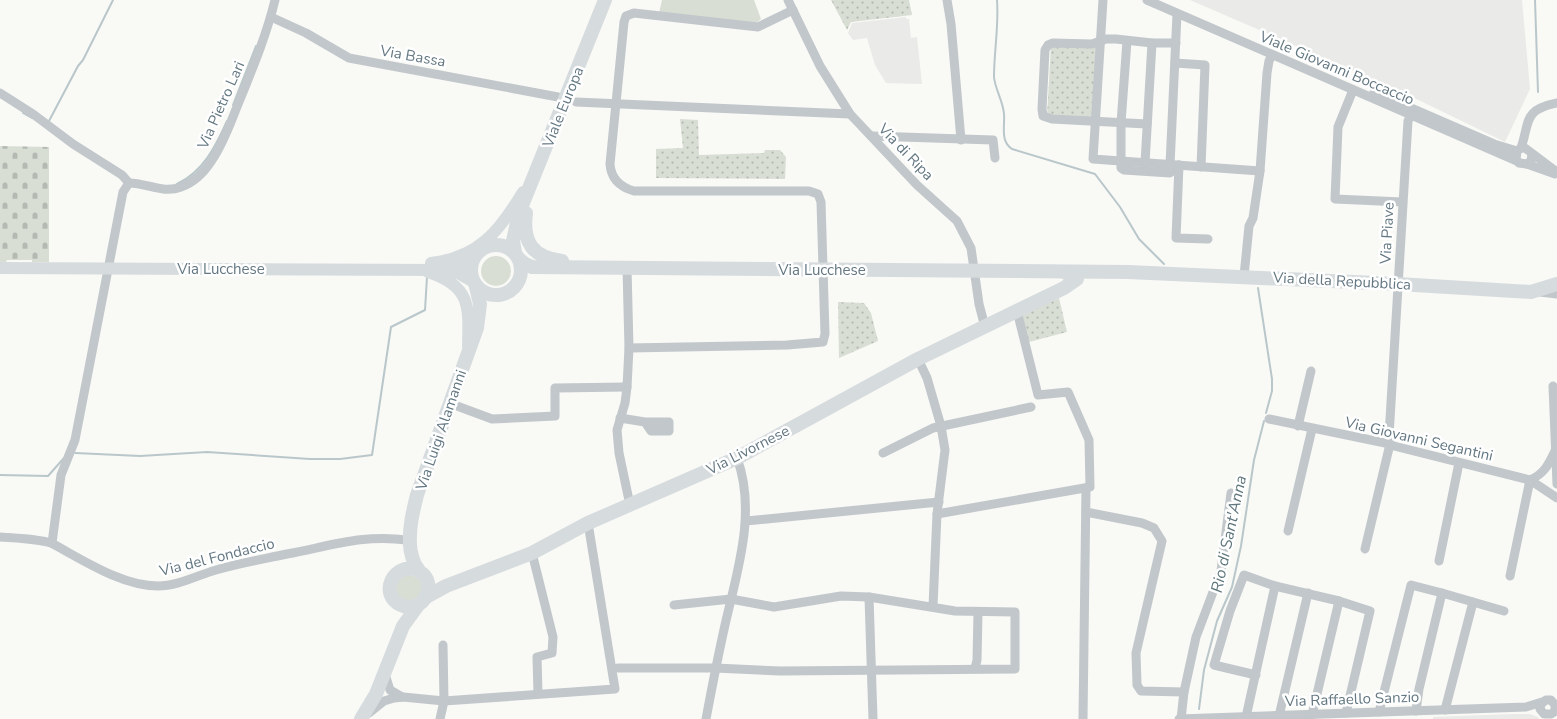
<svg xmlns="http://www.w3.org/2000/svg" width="1557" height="719" viewBox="0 0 1557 719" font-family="'Nunito Sans',sans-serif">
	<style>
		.built { fill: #eaeae9 }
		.green { fill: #d9ded5 }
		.cemetery { fill: url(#cemetery-stones) }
		.park { fill: url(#park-dots) }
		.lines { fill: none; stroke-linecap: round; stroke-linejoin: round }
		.stream { stroke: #b9c7ca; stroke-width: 2 }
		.minor { stroke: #c1c7ca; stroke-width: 9 }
		.secondary { stroke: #d6dbde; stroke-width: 12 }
		.primary { stroke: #d6dbde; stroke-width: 14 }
		.labels { text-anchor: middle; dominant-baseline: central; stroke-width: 5; stroke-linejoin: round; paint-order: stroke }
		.street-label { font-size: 15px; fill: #637782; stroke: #fff }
		.water-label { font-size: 16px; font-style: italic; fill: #5e767c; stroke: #fff }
	</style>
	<defs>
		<pattern id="cemetery-stones" width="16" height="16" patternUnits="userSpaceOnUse" patternTransform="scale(1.25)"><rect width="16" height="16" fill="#d9ded5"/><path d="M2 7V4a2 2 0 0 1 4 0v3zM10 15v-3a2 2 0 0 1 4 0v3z" fill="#b4b9b2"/></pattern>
		<pattern id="park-dots" width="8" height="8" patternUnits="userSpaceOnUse" patternTransform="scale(1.25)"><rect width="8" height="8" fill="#d9ded5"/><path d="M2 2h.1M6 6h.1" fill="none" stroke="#b4b9b2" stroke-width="1.8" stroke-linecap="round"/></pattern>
	</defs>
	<rect width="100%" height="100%" fill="#f9f9f6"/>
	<g class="built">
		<path d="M1190,0H1522L1530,89L1505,142L1402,92Z"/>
		<path d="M906,17V19H909L911,38L917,37L922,84L886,83L875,65L867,38L853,40L848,33L852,23Z"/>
		<path d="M1513,714H1530L1538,717L1539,719H1433V717Z"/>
	</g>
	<g class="green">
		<path d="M662,0H754L761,19L755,24L659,13Z"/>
		<circle cx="496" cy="271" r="15"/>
		<circle cx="409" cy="588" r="13"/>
	</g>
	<path class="cemetery" d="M0,146L49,147V262H32V260H7L6,262H0Z"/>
	<g class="park">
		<path d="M831,0H909L912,15L851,22L847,30Z"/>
		<path d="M1051,45L1097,47L1092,119L1047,115Z"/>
		<path d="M680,119L698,120L699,155L764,153L765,150H780L786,157L785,179L656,178V149L683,148Z"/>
		<path d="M1059,298L1067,332L1029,342L1021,316Z"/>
		<path d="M838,302L864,303L871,313L878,341L839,358Z"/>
	</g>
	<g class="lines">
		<g class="stream">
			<path d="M997,0C999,26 994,51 994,77C995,89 1003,101 1004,114C1005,127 1000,141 1012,149L1095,174L1120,207L1139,239L1164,264"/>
			<path d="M1535,0L1538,92"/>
			<path d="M233,105L256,46"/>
			<path d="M23,113L32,118"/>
			<path d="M49,121L78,66L83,60L113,0"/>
			<path d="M177,184C203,172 216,146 227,121"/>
			<path d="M1258,288L1272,379V391L1266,413"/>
			<path d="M75,453L140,456L207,452L310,459H340L372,455L391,327L425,310L427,277"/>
			<path d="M0,475L48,476L64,458"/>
			<path d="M1199,709L1204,670L1217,621L1232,587L1241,546L1254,460L1264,421"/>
		</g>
		<g class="minor">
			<path d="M788,0L820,66L850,114L917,185L957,221L971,248L979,304L985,327"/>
			<path d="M947,0L951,24L961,140"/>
			<path d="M1103,0L1093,159L1260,171"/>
			<path d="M1147,0L1517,161"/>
			<path d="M271,17L306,33L349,58L558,97"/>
			<path d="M1127,41L1121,123V168L1124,170L1170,173L1179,165"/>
			<path d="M1175,63L1205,65L1201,167"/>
			<path d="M1353,90L1338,127L1335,199L1402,202"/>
			<path d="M1374,92L1494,144L1517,151"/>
			<path d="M0,93L33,114L73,144L122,175L129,183"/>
			<path d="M576,102L850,114"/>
			<path d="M1147,124L1052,119L1043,116L1042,109L1045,50L1048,45L1053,43L1092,44L1106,39H1116L1152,43H1176"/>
			<path d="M872,136L993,140L995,158"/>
			<path d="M1521,148C1530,121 1523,110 1557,103"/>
			<path d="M1532,154L1531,161L1527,164L1519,163L1516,159L1517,151L1521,148H1525L1557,172"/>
			<path d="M1145,163L1152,43"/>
			<path d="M1527,164L1555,174"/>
			<path d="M1170,165L1177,14"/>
			<path d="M1179,165L1176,238L1208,239"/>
			<path d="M627,268L629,348L627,387L625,403L617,430L619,453L630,505"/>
			<path d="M1244,276L1249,226L1253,218L1260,171L1267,73L1269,61L1272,55"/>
			<path d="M1540,292L1557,294"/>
			<path d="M629,348L787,345L823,342L825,334L821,202L818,194L809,191H634C620,187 611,179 610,164L624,22L626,16L634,13L758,27L793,10"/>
			<path d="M918,359L927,378L941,426L945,450L937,514L933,606"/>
			<path d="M1553,386L1557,484"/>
			<path d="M449,403L492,419L555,416V388L627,387"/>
			<path d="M620,418L645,422H669V431H651L645,422"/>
			<path d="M1269,419L1390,444L1394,446L1530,480L1557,498"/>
			<path d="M1298,426L1311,371"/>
			<path d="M883,453L933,428L1031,407"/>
			<path d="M1086,512L1142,523L1154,528L1162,541L1136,653L1137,685L1141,691L1184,692"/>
			<path d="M937,514L1090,487L1089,440L1068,392L1038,395L1017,311"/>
			<path d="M746,521L939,502"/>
			<path d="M1288,531L1312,429"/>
			<path d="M0,537C12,538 43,539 53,544C83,560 122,586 158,586C178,586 198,575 216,570C240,563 264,559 287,554C330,546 363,534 407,540"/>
			<path d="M52,543L61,475L75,440L123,192L129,183C147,183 163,194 181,187C195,182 205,171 212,160C225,141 232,118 241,97C254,65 267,33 275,0"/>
			<path d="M1365,549L1390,444L1389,436L1408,121L1411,115"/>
			<path d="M532,553L553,637L552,653L537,657L538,694"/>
			<path d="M1439,561L1459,463"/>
			<path d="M1510,576L1530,480C1544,474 1549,464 1555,451"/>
			<path d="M869,597L873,719"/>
			<path d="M618,668H715L780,671L1015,669V612L955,611L869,597L841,596L774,607L731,599L674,605"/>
			<path d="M975,668L977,660L978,612"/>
			<path d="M385,674L390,690L402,697"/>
			<path d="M1256,675L1214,665L1230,611L1244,575L1275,586L1339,601"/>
			<path d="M1445,710L1473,602"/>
			<path d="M1555,710V705L1551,700H1546L1541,704L1540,709L1544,714H1551L1557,710"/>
			<path d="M1416,711L1419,689L1442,593L1504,611"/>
			<path d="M1379,712L1411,585L1442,593"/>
			<path d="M369,713L384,701L394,698L403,697L444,701L615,689L588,523"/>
			<path d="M1312,715L1339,601L1370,611L1346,713"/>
			<path d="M1279,716L1308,593"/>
			<path d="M1246,717L1275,586"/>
			<path d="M440,719L444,701L443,645"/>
			<path d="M706,719C712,687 718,656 725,625C737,572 757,512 737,458"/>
			<path d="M1083,719L1086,488"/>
			<path d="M1179,719L1526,707L1542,702"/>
			<path d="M1181,719L1184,692L1196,637L1221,571L1231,493"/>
		</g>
		<g class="secondary">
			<path d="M431,263C479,258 500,230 523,192"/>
			<path d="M0,268L441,270L462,266L473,259"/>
			<path d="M446,271L458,273L472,281"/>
			<path d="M428,272C471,286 469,306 468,346"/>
		</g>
		<g class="primary">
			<path d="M526,213C522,242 533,258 562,261"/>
			<circle cx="496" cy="270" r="25"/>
			<path d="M515,253L513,241L519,213L605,0"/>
			<path d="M519,259L525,264L532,267L1128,272L1398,284L1531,292L1557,284"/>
			<path d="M418,570C393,561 378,595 401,605C406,608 413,607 419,604C429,598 432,583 423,574C422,573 419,572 418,569C413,563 410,551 410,544C409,527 413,511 417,495L477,328L480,304L476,287"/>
			<path d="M426,597L446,586L532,553L588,523L737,458L918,359L1064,288L1077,279L1075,276L1066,273"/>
			<path d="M361,719L376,694L403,626L419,604"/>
		</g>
	</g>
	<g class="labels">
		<g class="street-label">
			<text transform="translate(413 56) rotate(10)">Via Bassa</text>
			<text transform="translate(1337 68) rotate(23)">Viale Giovanni Boccaccio</text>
			<text transform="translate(221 105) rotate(-66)">Via Pietro Lari</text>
			<text transform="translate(563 107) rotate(-68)">Viale Europa</text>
			<text transform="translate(906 152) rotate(46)">Via di Ripa</text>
			<text transform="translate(1387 233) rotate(-87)">Via Piave</text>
			<text x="221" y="269">Via Lucchese</text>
			<text x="822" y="270">Via Lucchese</text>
			<text transform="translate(1342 281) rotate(3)">Via della Repubblica</text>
			<text transform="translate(441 430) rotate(-71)">Via Luigi Alamanni</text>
			<text transform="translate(1419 439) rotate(13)">Via Giovanni Segantini</text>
			<text transform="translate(748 450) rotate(-27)">Via Livornese</text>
			<text transform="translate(217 557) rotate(-14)">Via del Fondaccio</text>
			<text transform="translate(1352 699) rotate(-2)">Via Raffaello Sanzio</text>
		</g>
		<g class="water-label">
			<text transform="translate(1229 534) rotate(-78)">Rio di Sant'Anna</text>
		</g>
	</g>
</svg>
